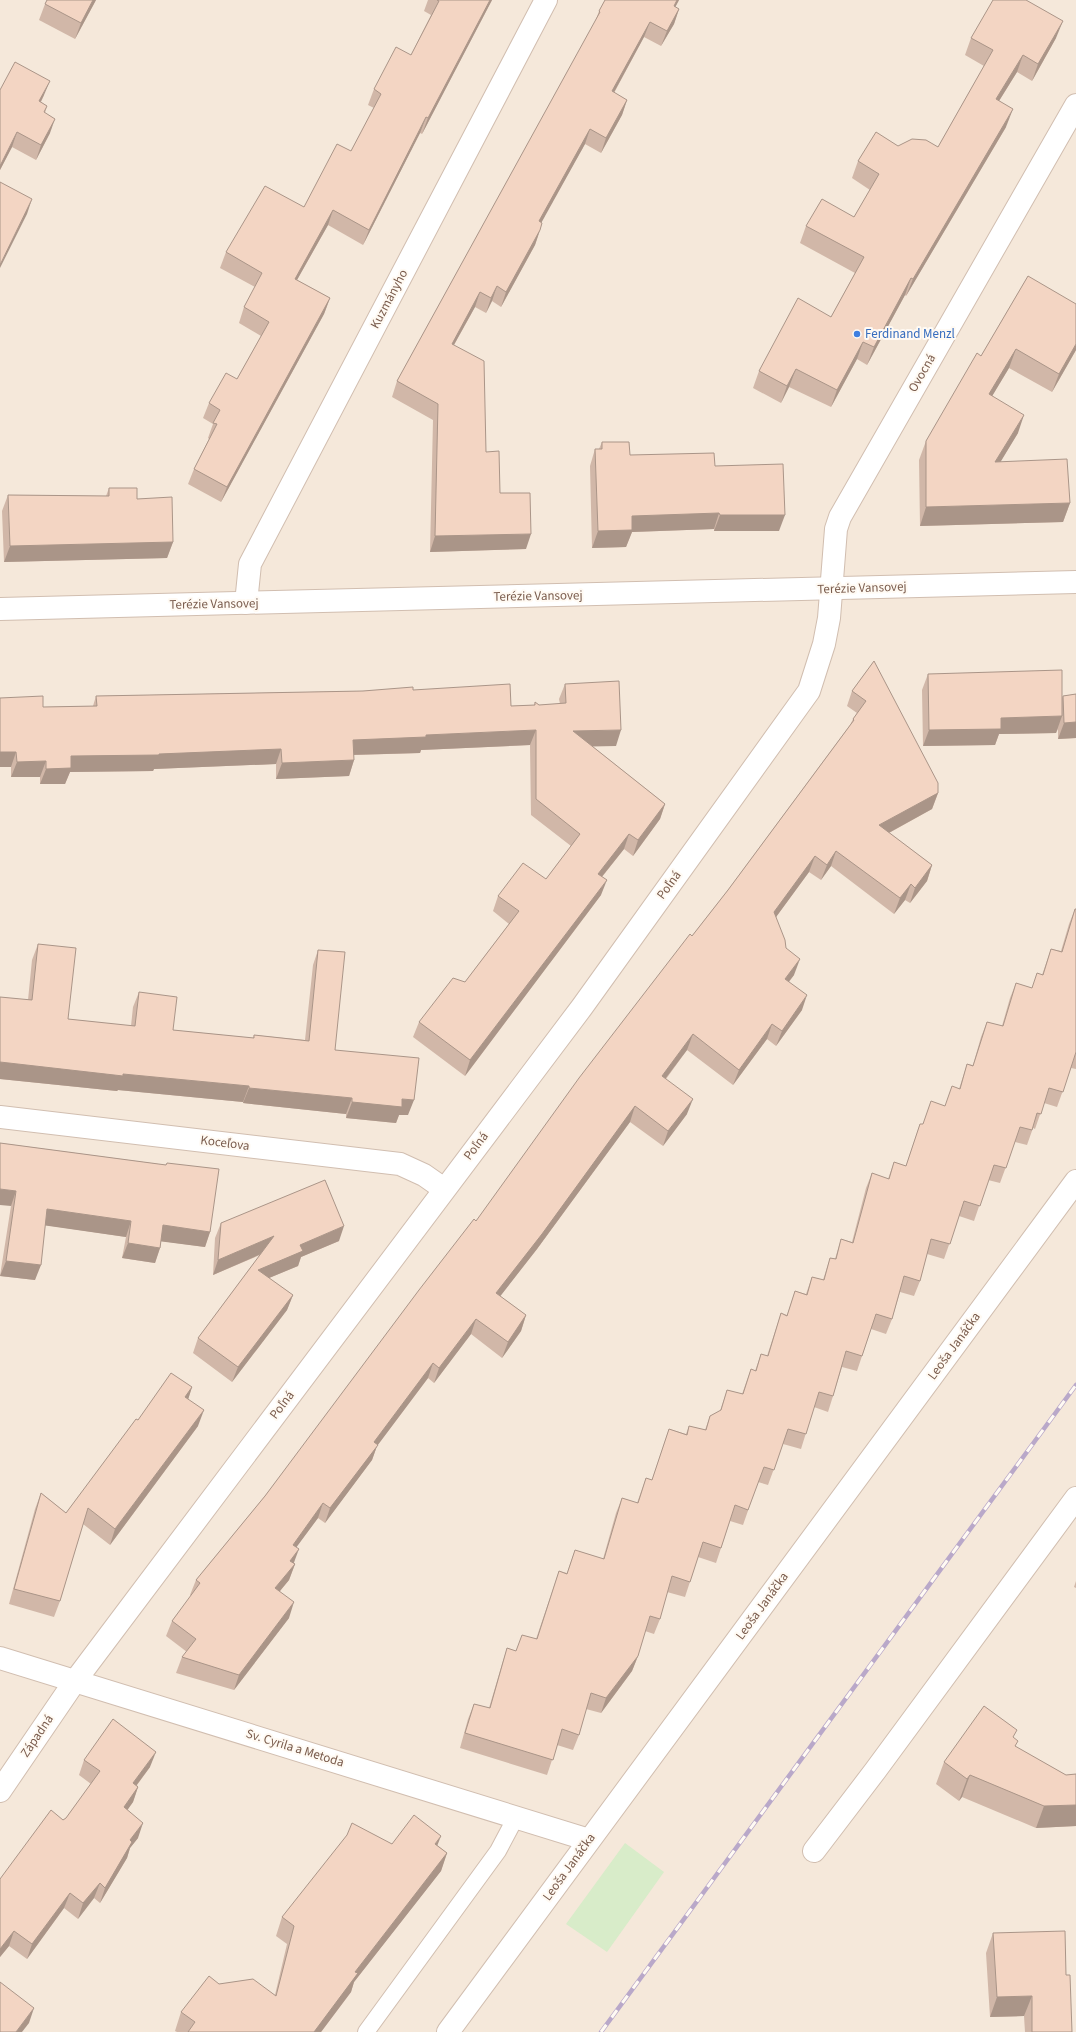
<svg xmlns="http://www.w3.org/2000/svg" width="1076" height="2032" viewBox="0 0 1076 2032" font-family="'Source Sans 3',sans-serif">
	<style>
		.residential { fill: #f5e8da }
		.green { fill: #d8ecc9 }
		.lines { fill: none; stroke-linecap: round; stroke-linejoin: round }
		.lane-casing { stroke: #d1beb0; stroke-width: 18 }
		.street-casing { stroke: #d1beb0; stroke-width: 24 }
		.lane { stroke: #fff; stroke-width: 16 }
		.street { stroke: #fff; stroke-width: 22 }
		.rail-casing { stroke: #b9a8c9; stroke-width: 4.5 }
		.rail { stroke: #fffaf3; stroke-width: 3; stroke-dasharray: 9; stroke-linecap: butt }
		.wall { fill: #d1b7a8 }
		.shaded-wall { fill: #aa9588 }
		.building { fill: #f3d5c3; stroke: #aa9588 }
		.shop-dot { fill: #3f7fe0; stroke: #fffaf3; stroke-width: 1.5 }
		.labels { text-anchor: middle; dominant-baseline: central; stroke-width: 4; stroke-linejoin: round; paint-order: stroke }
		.street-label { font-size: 13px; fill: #7a5c4d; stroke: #fffaf3 }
		.shop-label { font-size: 13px; fill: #366cbe; stroke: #fffaf3; text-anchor: start }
	</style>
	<rect width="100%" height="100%" fill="#fdf6ec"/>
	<rect class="residential" x="0" y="0" width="1076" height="2032"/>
	<path class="green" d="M625,1843L664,1872L607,1952L566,1924Z"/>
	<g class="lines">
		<defs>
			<path id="lane" d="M366,2032L498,1851L516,1817"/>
			<g id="street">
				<path d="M246,603L250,564L546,0"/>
				<path d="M0,609L1076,582"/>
				<path d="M0,1117L400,1164L424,1175L444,1189"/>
				<path d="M0,1658L589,1840"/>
				<path d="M0,1791L75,1681L582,1007L809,691L824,644L829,618L836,529L840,517L1076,105"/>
				<path d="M814,1851L875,1771L1076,1498"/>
				<path d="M448,2032L1076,1181"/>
			</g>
		</defs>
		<use href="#lane" class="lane-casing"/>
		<use href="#street" class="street-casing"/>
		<use href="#lane" class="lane"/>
		<use href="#street" class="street"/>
		<defs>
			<path id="rail" d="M601,2032L1076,1385"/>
		</defs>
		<use href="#rail" class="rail-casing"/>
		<use href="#rail" class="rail"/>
	</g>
	<g class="wall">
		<path d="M47,0H96L75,39L39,20L45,4Z"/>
		<path d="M428,0H492L422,134L420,133L363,245L328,225L297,280L330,298L324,314L221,502L188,484L194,469L209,439L208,438L213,424L203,418L209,403L237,379L261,336L239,323L244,307L255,287L220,268L226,252L304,207L351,151L374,108L368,105L374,89L411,55L431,15L424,11Z"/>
		<path d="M605,0H679L675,7L679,9L674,24L661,46L644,37L614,93L627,100L622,115L601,153L585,144L541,222L540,230L535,245L501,307L492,301L486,313L475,307L454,345L486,452L500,493L526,549L430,552L433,420L392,397L397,381L595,22L599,11Z"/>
		<path d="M971,38H1056L1032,81L1017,72L999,101L1006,127L906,296L905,295L867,365L857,359L831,407L789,387L781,403L753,388L759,371L831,317L855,273L800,243L806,226L854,217L870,190L852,178L858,161L898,146L938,147L984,66L965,55Z"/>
		<path d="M0,90L44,95L41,102L47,106L45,113L50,133L36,160L12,147L0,170Z"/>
		<path d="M1028,276L1076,350L1052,392L1009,368L992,396L1018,433L1000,462L1070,503L1063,522L920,526L919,460L926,441L981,356Z"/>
		<path d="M602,442L630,455L715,466L779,531H714V529L632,532L626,547L592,548L590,466L595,449H599Z"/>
		<path d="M109,488L137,499L173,542L167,558L4,562L2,511L8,495L106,496Z"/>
		<path d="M874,661L938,793L932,809L889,833L932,865L927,881L910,903L905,900L894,914L831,866L821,880L809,872L776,917L794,975L789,982L802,1010L776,1046L767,1039L733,1085L687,1050L666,1079L687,1114L663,1146L630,1122L537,1249L500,1296L526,1315L521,1331L502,1358L471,1334L434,1383L428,1378L377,1446L372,1460L325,1523L318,1518L296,1547L294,1563L295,1564L289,1580L280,1591L289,1618L234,1690L176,1673L182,1657L187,1652L166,1636L172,1621L191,1596L190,1595L196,1580L265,1496L476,1221L692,936L728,890L850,725L853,719L857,713L847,706L852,691Z"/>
		<path d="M928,674L1062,698L1063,696L1076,694V738L1058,739V729L1056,733L999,734L995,745L923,746L922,690Z"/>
		<path d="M565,684L616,746H592L665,804L660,819L633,856L624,849L602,877L601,895L465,1076L413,1037L419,1022L465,982L509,924L493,911L498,896L546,879L571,846L531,815L530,745L421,750L420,753L354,755V760L349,776L276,779V764L154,769L153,771L70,772L65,784H40V777H11V767H0L43,707L93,706L96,696L413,690L511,706L534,705L535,702L539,705L560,704L559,699Z"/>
		<path d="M1075,909H1076V1069L1071,1068L1057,1107L1044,1103L1035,1129L1033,1128L1027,1145L1015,1142L1000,1183L988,1180L974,1221L959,1216L944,1259L927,1254L920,1281L914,1296L900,1292L892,1319L886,1334L871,1329L857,1371L842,1367L833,1396L828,1412L814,1407L801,1449L783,1444L768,1485L758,1482L743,1525L730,1521L716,1563L698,1557L685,1597L667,1592L660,1619L654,1634L645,1631L638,1656L632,1671L601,1713L586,1709L579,1735L573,1750L557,1745L547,1775L460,1748L468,1719L474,1704L489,1708L502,1664L507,1648L516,1651L536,1639L559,1571L567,1573L575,1550L603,1559L616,1513L622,1498L637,1503L646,1478L652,1480L669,1429L686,1434L689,1426L705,1430L710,1416L720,1411L727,1390L742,1394L751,1369L755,1371L761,1354L767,1356L781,1313L787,1315L795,1291L806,1294L812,1277L823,1280L830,1258L835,1259L841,1239L852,1242L866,1188L872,1173L888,1179L894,1162L906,1166L920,1124H923L945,1106L959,1089L967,1064L973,1065L981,1037L987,1022L1002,1026L1010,998L1016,983L1032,988L1042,975L1051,949L1061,951L1069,924Z"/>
		<path d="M38,944L68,1019L131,1026L133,1007L139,992L173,1030L253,1038L254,1035L305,1040L313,965L318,950L335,1050L408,1115H399L396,1123L346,1118V1114L243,1103V1102L118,1090L117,1091L0,1079V997L28,1000L32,960Z"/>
		<path d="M0,1143L166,1165L167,1163L210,1232L205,1247L161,1241L160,1248L155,1263L122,1258L126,1237L45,1225L35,1280L0,1276L11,1206Z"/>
		<path d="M221,1223L339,1241L301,1257L298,1266L269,1278L293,1295L287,1310L232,1382L193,1353L198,1338L260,1255L213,1275L215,1238Z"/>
		<path d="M192,1387L188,1399L198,1426L110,1545L83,1524L60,1601L54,1617L9,1604L35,1509L41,1493L66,1513L138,1420Z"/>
		<path d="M1076,1581V1588L1074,1587Z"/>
		<path d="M1014,1738L1016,1747L1066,1775L1076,1774V1826L1036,1828L962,1797L959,1801L936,1784L944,1762Z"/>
		<path d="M84,1760L150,1767L137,1785L138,1787L133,1802L127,1810L138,1838L130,1848L127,1858L100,1903L94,1898L78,1919L64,1908L27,1959L9,1946L0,1957V1879L63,1820L66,1818L91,1784L79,1775Z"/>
		<path d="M392,1844L437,1845L447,1853L441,1871L354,1982L351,1992L321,2032H177L175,2031L181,2012L219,1984L275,1995L287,1944L276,1936L282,1917Z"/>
		<path d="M993,1933L1066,1975L1072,2032H1025L1024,2016L990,2017L986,1953Z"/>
	</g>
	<g class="shaded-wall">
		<path d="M93,0H96L75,39L81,23Z"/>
		<path d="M490,0H492L422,134L428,118Z"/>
		<path d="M677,0H679L668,21L674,6Z"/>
		<path d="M679,9L674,24L661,46L667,31Z"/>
		<path d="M1063,21L1056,38L1032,81L1038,64Z"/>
		<path d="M650,22L644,37L606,107L612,91Z"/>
		<path d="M1023,55L1017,72L989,117L996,99Z"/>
		<path d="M50,81L44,95L34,115L39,101Z"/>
		<path d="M627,100L622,115L601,153L606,138Z"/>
		<path d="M1013,109L1006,127L906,296L913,279Z"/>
		<path d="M426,117L420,133L363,245L369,230Z"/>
		<path d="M55,119L50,133L36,160L41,145Z"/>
		<path d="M590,129L585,144L534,236L539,221Z"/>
		<path d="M17,132L12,147L0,170V166Z"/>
		<path d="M32,199L27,214L0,268V265Z"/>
		<path d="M333,210L328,225L289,294L295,279Z"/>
		<path d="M540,230L535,245L501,307L506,292Z"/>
		<path d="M911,278L905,295L867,365L874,347Z"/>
		<path d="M497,286L492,301L486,313L491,298Z"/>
		<path d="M480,292L475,307L446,359L452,344Z"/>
		<path d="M330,298L324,314L221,502L227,487Z"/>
		<path d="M863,342L857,359L831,407L837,390Z"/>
		<path d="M1076,344V350L1052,392L1059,374Z"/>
		<path d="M1016,349L1009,368L982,413L989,394Z"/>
		<path d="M796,369L789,387L781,403L787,386Z"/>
		<path d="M1024,415L1018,433L989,481L995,462Z"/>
		<path d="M1070,503L1063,522L920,526L926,507Z"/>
		<path d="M719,513L714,529L632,532L626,547L592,548L598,531L632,516Z"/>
		<path d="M720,515H785L779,531H714Z"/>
		<path d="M531,534L526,549L430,552L435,536Z"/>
		<path d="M173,542L167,558L4,562L10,546Z"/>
		<path d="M1062,716L1056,733L999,734L995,745L923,746L929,730L1001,718Z"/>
		<path d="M1076,722V738L1058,739L1064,723Z"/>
		<path d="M536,730L530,745L421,750L420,753L348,755L353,740L426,735Z"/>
		<path d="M621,730L616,746L567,747L573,731Z"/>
		<path d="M281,749L276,764L154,769L153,771L70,772L65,784H40L46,769L71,756Z"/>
		<path d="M0,752H16L11,767H0Z"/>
		<path d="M354,760L349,776L276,779L282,763Z"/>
		<path d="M46,761L40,777H11L17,762Z"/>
		<path d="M938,793L932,809L874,841L879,825Z"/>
		<path d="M665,804L660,819L633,856L638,840Z"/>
		<path d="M629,834L624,849L592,889L598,874Z"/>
		<path d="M836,851L831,866L821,880L827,865Z"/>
		<path d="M815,856L809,872L768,928L774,912Z"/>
		<path d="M932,865L927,881L910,903L915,888Z"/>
		<path d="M607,880L601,895L465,1076L470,1060Z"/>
		<path d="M911,884L905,900L894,914L900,898Z"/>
		<path d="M800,959L794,975L779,994L785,979Z"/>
		<path d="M807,995L802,1010L776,1046L782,1031Z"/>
		<path d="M772,1024L767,1039L733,1085L739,1070Z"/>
		<path d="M693,1034L687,1050L656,1091L662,1076Z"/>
		<path d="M0,1062L123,1074L249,1086L243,1102L118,1090L117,1091L0,1079Z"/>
		<path d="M249,1088L352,1098L346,1114L243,1103Z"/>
		<path d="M402,1099L414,1100L408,1115H399L396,1123L346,1118L352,1102Z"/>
		<path d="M693,1099L687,1114L663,1146L668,1131Z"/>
		<path d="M635,1106L630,1122L537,1249L491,1308L496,1293Z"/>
		<path d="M0,1189L16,1191L11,1206L0,1205Z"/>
		<path d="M47,1209L131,1221L126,1237L42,1225Z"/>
		<path d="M163,1225L210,1232L205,1247L158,1241Z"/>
		<path d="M344,1226L339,1241L301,1257L298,1266L252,1285L258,1270L300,1245Z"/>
		<path d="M274,1236L268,1251L213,1275L218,1260Z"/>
		<path d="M128,1243L160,1248L155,1263L122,1258Z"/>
		<path d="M6,1261L41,1265L35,1280L0,1276Z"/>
		<path d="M293,1295L287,1310L232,1382L238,1367Z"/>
		<path d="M526,1315L521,1331L502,1358L508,1342Z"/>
		<path d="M476,1319L471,1334L434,1383L439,1368Z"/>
		<path d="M433,1363L428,1378L377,1446L372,1460L325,1523L330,1508L374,1442Z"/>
		<path d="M192,1387L187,1403L185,1397Z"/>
		<path d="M204,1410L198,1426L110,1545L115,1529Z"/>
		<path d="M323,1503L318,1518L287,1560L293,1545Z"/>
		<path d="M299,1549L293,1565L290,1561Z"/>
		<path d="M295,1564L289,1580L270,1603L275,1588Z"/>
		<path d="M294,1602L289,1618L234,1690L239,1675Z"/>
		<path d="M638,1656L632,1671L601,1713L606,1698Z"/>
		<path d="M156,1752L150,1767L127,1798L133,1783Z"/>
		<path d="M970,1775L962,1797L959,1801L967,1779Z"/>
		<path d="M138,1787L133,1802L119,1822L124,1807Z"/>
		<path d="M1076,1805V1826L1036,1828L1044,1806Z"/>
		<path d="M143,1823L138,1838L130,1848L127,1858L100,1903L105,1888L130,1840Z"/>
		<path d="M441,1836L434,1854L435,1844Z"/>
		<path d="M447,1853L441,1871L354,1982L351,1992L321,2032H314L355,1972Z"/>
		<path d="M100,1883L94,1898L78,1919L83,1903Z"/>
		<path d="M70,1893L64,1908L27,1959L32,1944Z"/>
		<path d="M14,1931L9,1946L0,1957V1949Z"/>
		<path d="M1032,1996L1024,2016L990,2017L997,1997Z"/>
		<path d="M34,2008L29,2023L22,2032H16Z"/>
	</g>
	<g class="building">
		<path d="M47,0H93L81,23L45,4Z"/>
		<path d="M437,0H490L428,118L426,117L369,230L333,210L295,279L330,298L227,487L194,469L217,424L213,423L220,410L209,403L226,373L237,379L269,322L244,307L262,273L226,252L265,186L304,207L337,144L351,151L381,94L374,89L396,47L411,55L439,1Z"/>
		<path d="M605,0H677L674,6L679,9L667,31L650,22L612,91L627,100L606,138L590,129L539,221L542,223L540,230L506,292L497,286L491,298L480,292L452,344L484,361L486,452L499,451L500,493H530L531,534L435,536L438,404L397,381L600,12L599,11Z"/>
		<path d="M993,0H1026L1063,21L1038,64L1023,55L996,99L1013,109L913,279L911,278L874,347L863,342L837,390L796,369L787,386L759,371L798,298L831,317L864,257L806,226L822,199L854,217L879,174L858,161L876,132L898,146L912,139L926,140L938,147L993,50L971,38Z"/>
		<path d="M15,62L50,81L39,101L47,106L44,112L55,119L41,145L17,132L0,166V90Z"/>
		<path d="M0,182L32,199L0,265Z"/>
		<path d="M1028,276L1076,304V344L1059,374L1016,349L989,394L1024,415L995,462L1067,459L1070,503L926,507V441L977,353L981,356Z"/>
		<path d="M602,442H629L630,455L714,453L715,466L783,464L785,515H720L719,513L632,516V530L598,531L595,449H602Z"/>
		<path d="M109,488H137V499L172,497L173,542L10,546L8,495L109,496Z"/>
		<path d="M874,661L938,783V793L879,825L932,865L915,888L911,884L900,898L836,851L827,865L815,856L774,912L785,940L786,948L800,959L785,979L807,995L782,1031L772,1024L739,1070L693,1034L662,1076L693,1099L668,1131L635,1106L542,1234L496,1293L526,1315L508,1342L476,1319L439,1368L433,1363L374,1442L378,1445L330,1508L323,1503L293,1545L299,1549L290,1561L295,1564L275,1588L294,1602L239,1675L182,1657L196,1639L172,1621L200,1583L196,1580L265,1496L419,1290L474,1219L476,1221L579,1078L690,934L692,936L728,890L854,720L853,719L866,701L852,691Z"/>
		<path d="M1062,670V716L1001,718V729L929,730L928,674Z"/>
		<path d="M619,681L621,730L573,731L665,804L638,840L629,834L598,874L607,880L470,1060L419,1022L453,978L465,982L519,911L498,896L523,863L546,879L580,834L536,799V730L426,735V737L353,740L354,760L282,763L281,749L159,754V755L71,756V768L46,769V761L17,762L16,752H0V698L43,696V707L97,706L96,696L363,691L413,687V690L510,684L511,706L535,705V702L539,705L566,703L565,684Z"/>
		<path d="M1076,694V722L1064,723L1063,696Z"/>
		<path d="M1075,909H1076V1052L1063,1092L1049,1088L1041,1114L1037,1113L1032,1130L1020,1127L1006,1168L994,1165L980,1206L964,1201L950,1244L931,1239L920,1281L904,1276L892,1319L876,1314L862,1356L846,1351L833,1396L819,1392L806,1434L788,1429L774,1470L764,1467L748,1510L735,1505L721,1548L703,1542L690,1582L672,1576L660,1619L650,1616L638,1656L606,1698L591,1693L579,1735L562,1729L553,1760L465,1733L474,1704L490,1708L507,1648L516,1651L522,1635L537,1639L559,1571L567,1574L575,1550L604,1559L622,1498L638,1503L646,1478L652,1480L669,1429L687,1435L689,1426L706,1430L710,1416L721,1410L727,1390L743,1394L751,1369L756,1371L761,1354L768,1356L781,1313L787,1316L795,1291L807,1295L812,1277L824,1280L830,1258L836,1259L841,1239L853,1243L872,1173L889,1179L894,1162L906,1166L920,1124H923L931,1101L945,1106L952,1086L960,1089L967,1064L973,1066L987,1022L1003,1026L1016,983L1032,988L1037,973L1043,975L1051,949L1062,952Z"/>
		<path d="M38,944L76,948L68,1019L135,1026L139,992L177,997L173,1030L254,1038V1035L309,1041L318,950L345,952L335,1050L419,1058L414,1100L402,1099V1107L352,1102V1098L249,1088V1086L123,1074V1076L0,1062V997L32,1000Z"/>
		<path d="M0,1143L166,1165L167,1163L219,1169L210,1232L163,1225L160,1248L128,1243L131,1221L47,1209L41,1265L6,1261L16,1191L0,1189Z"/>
		<path d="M325,1180L344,1226L300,1245L303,1251L258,1270L293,1295L238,1367L198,1338L274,1236L218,1260L221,1223Z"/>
		<path d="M171,1373L192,1387L185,1397L204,1410L115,1529L88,1508L60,1601L14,1589L41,1493L66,1513L136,1419L138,1420Z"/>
		<path d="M984,1706L1017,1730L1013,1737L1018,1741L1015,1746L1066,1775L1076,1774V1805L1044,1806L970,1775L967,1779L944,1762Z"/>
		<path d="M113,1719L156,1752L133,1783L138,1787L124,1807L143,1823L130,1840L132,1842L105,1888L100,1883L83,1903L70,1893L32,1944L14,1931L0,1949V1879L51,1810L63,1820L66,1818L100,1771L84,1760Z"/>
		<path d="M414,1815L441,1836L435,1844L447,1853L355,1972L358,1973L314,2032H188L195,2022L181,2012L209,1976L219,1984L253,1979L276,1996L294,1926L282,1917L347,1835L352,1823L392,1844Z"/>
		<path d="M1065,1931L1066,1975H1070L1072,2032H1032V1996L997,1997L993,1933Z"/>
		<path d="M0,1982L34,2008L16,2032H0Z"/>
	</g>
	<circle class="shop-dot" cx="857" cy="334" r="4"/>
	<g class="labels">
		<g class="street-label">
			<text transform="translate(389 299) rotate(-62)">Kuzmányho</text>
			<text transform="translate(922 373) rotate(-60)">Ovocná</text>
			<text transform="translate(862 588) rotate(-2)">Terézie Vansovej</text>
			<text transform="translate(538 596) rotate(-1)">Terézie Vansovej</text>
			<text transform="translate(214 604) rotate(-1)">Terézie Vansovej</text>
			<text transform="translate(669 885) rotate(-54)">Poľná</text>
			<text transform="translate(225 1143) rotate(7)">Koceľova</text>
			<text transform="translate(476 1146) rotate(-53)">Poľná</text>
			<text transform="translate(954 1346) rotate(-54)">Leoša Janáčka</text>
			<text transform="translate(282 1405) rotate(-53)">Poľná</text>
			<text transform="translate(762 1606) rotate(-54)">Leoša Janáčka</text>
			<text transform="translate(37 1736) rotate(-56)">Západná</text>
			<text transform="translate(295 1748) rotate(17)">Sv. Cyrila a Metoda</text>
			<text transform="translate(569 1867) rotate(-54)">Leoša Janáčka</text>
		</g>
		<g class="shop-label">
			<text x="865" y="334">Ferdinand Menzl</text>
		</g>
	</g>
</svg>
